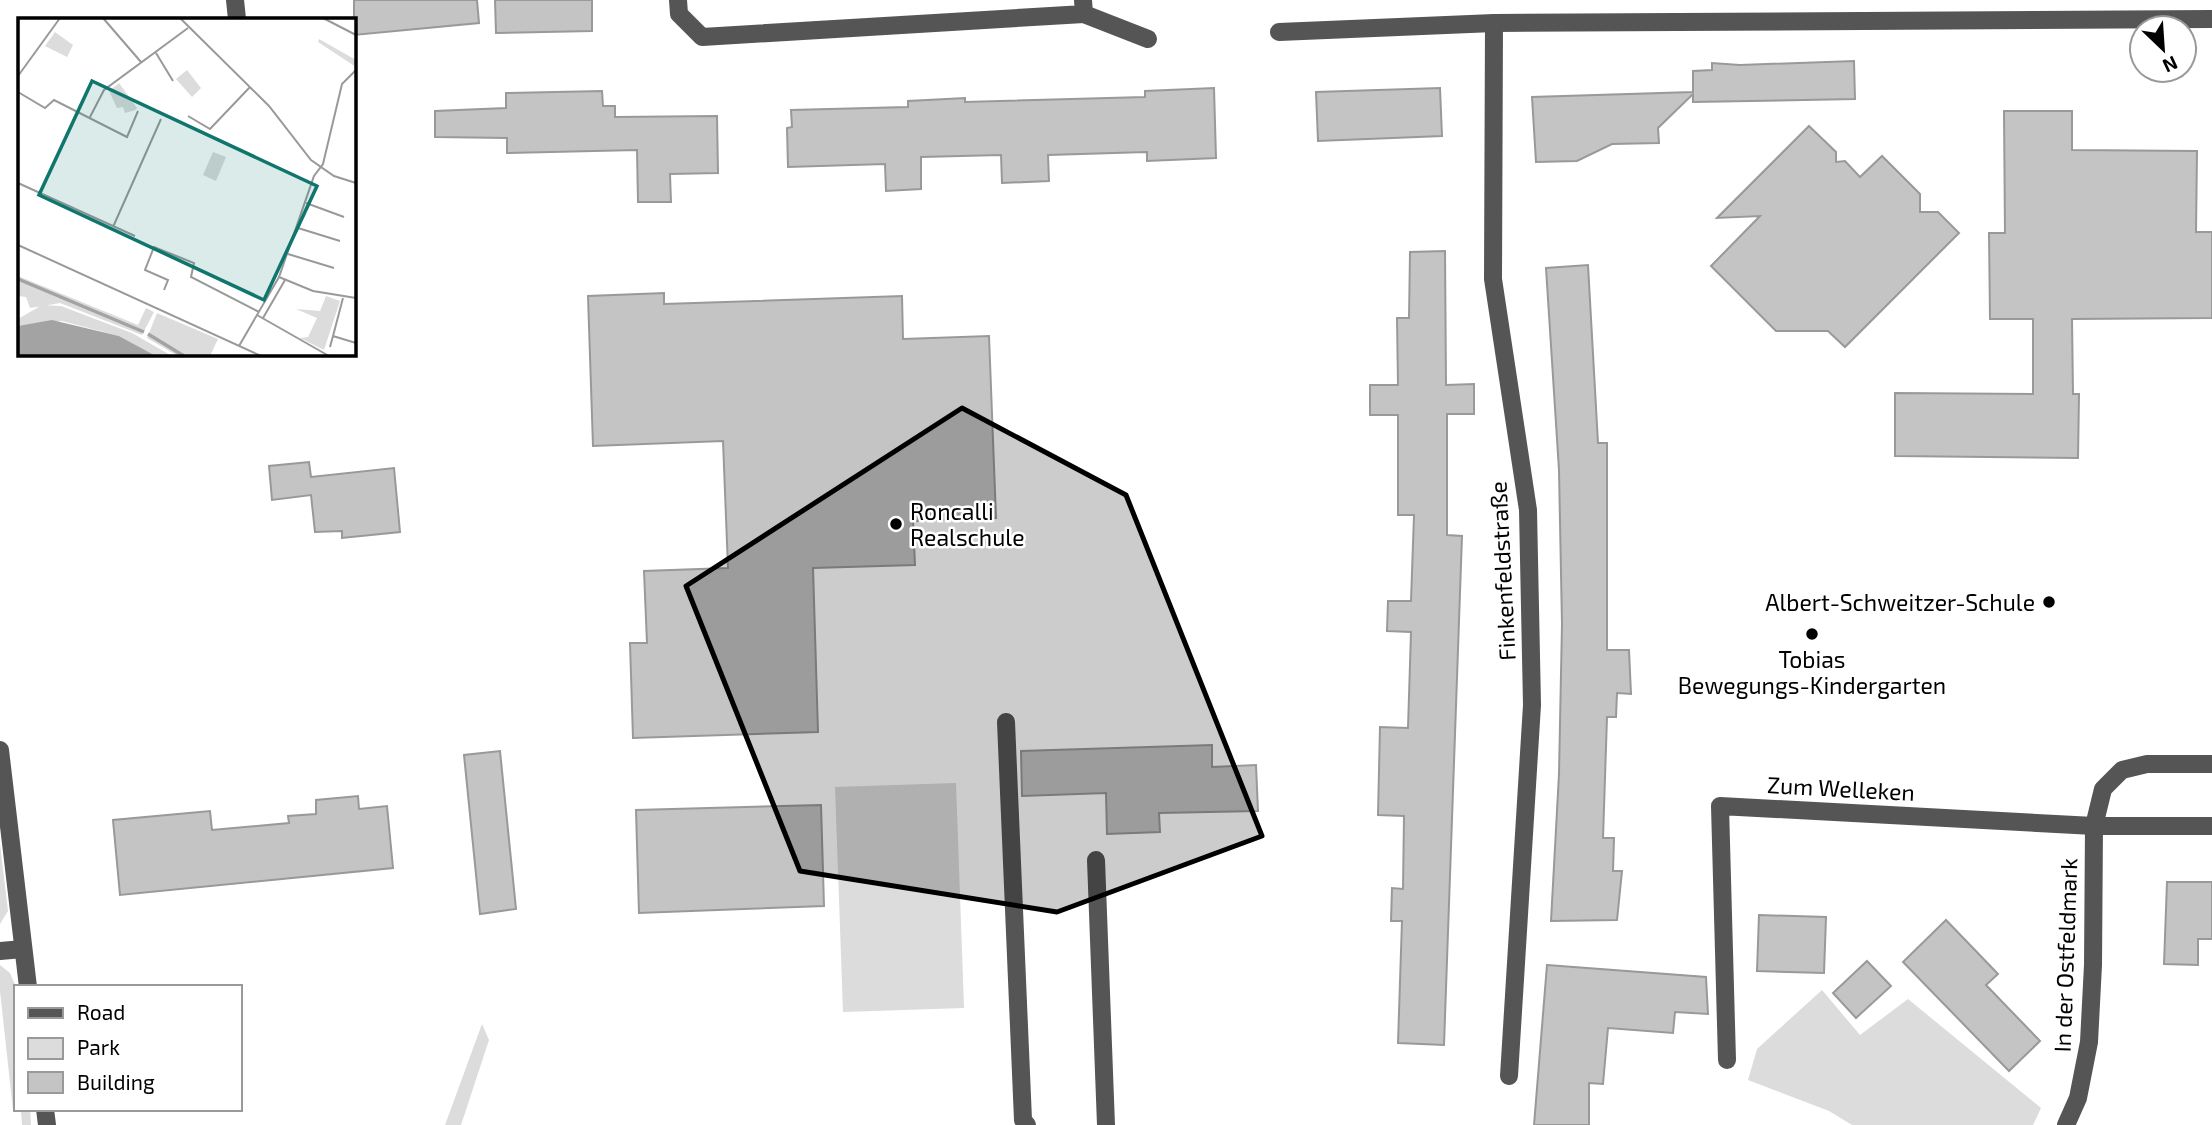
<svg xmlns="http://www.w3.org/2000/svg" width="2212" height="1125" viewBox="0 0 2212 1125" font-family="'Exo 2',sans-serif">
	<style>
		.green { fill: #dcdcdc }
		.building { fill: #c4c4c4; stroke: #999; stroke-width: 2 }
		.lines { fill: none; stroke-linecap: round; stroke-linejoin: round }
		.minor { stroke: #555; stroke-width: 18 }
		.marked { fill: #000; fill-opacity: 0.2; stroke: #000; stroke-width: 5; stroke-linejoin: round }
		.poi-dot { fill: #000; stroke: #fff; stroke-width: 2.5 }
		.labels { text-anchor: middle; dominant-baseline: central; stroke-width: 5; stroke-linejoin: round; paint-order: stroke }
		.poi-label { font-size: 23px; fill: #000; stroke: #fff; text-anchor: start }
		.street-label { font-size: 23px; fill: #000; stroke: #fff }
		.inset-river { fill: none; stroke: #a3a3a3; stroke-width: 3.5 }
		.inset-road { fill: none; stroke: #999; stroke-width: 2 }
		.view { fill: #0f766e; fill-opacity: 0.15; stroke: #0f766e; stroke-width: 3.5 }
		.inset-edge { fill: none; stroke: #000; stroke-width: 3.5 }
	</style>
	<rect width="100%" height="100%" fill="#fff"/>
	<g class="green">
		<path d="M956,783L964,1008L843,1012L835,787Z"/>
		<path d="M0,844L8,911L0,924Z"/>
		<path d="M0,965L10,973L16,987V1109H30L31,1125H22L21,1111L13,1110L0,991Z"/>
		<path d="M1822,990L1860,1035L1908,999L2041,1108L2033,1125H1852L1829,1111L1748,1080L1757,1049Z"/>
		<path d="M482,1024L489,1040L461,1125H445Z"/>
	</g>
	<g class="building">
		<path d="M354,0H477L479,23L354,35Z"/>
		<path d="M495,0H592V31L496,33Z"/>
		<path d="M1854,61L1855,99L1693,102V94L1658,128L1659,143L1612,144L1577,161L1536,162L1532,97L1693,92V71L1712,70V63L1740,65Z"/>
		<path d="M1214,88L1216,158L1147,161V152L1048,155L1049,181L1002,183L1001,155L921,157V189L886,191L885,164L788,167L787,128L792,127L791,110L908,107V101L965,98V102L1145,97V91Z"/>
		<path d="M1440,88L1442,136L1318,141L1316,92Z"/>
		<path d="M602,91L603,106H615V117L717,116L718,173L670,174L671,202H638L637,150L507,153V138L435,137V111L506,108V93Z"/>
		<path d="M2004,111H2072V150L2197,151L2196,232H2212V318L2072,319L2073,394H2079L2078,458L1895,456V393L2033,394V319H1990L1989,233H2005Z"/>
		<path d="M1809,126L1836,152V162L1845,161L1860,177L1882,156L1920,194V212H1938L1959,233L1845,347L1828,331H1776L1711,266L1760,216L1717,218Z"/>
		<path d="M1445,251L1446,385L1474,384V414H1447V535L1462,536L1444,1045L1398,1043L1402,921H1391L1392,888L1403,889L1404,816L1378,815L1380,727L1408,728L1411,632L1387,631L1388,601H1411L1414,515H1398V415H1370V385H1398L1397,318H1409L1410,252Z"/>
		<path d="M1588,265L1598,443H1607V650H1629L1631,694L1617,693L1616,717H1607L1603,838H1614L1613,871H1622L1617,920L1551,921L1559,774L1562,624L1559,470L1546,268Z"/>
		<path d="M664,293V304L902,296L903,339L989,336L996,518L913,521L915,565L813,568L818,732L633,738L630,643H647L644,571L728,568L723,441L593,446L588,296Z"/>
		<path d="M309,462L311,477L394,468L400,532L342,538V531L315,532L311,495L272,500L269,466Z"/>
		<path d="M1212,745V767L1256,765L1258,811L1159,813L1160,832L1107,834L1106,793L1022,796L1021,751Z"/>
		<path d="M500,751L516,909L480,914L464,755Z"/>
		<path d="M358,796L359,809L387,806L393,868L120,895L113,820L210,811L212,830L289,823L288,816L316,814V800Z"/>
		<path d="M821,805L824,906L639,913L636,810Z"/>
		<path d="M2167,882H2212V939H2198V965L2164,964Z"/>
		<path d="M1759,915L1826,917L1824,973L1757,971Z"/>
		<path d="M1946,920L1998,974L1986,985L2040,1041L2009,1071L1903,962Z"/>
		<path d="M1867,961L1891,986L1856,1018L1833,993Z"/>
		<path d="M1547,965L1706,977L1708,1014L1675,1012L1673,1033L1608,1028L1603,1084L1589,1083V1125H1534Z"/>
	</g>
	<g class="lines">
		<g class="minor">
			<path d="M235,0L237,19"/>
			<path d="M678,0L679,14L702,37L1084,14L1083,0"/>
			<path d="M1084,14L1148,39"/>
			<path d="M1494,23L1493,279L1528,510L1532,705L1509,1076"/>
			<path d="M1279,32L1494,23L2212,19"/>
			<path d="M1006,722L1023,1120L1027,1125"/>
			<path d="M0,750L28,987"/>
			<path d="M1096,860L1106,1125"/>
			<path d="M0,951L23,949"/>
			<path d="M1727,1060L1720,806L2094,826H2212"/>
			<path d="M45,1109L47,1125"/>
			<path d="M2066,1125L2078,1098L2089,1042L2093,965L2094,826L2103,789L2122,770L2147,764H2212"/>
		</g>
	</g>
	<path class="marked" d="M962,408L1126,495L1262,836L1057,912L800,871L686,586Z"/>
	<g class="poi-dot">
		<circle cx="896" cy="524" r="7"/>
		<circle cx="2049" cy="602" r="7"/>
		<circle cx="1812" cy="634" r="7"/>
	</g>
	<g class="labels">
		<g class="poi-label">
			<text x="910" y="511">Roncalli<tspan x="910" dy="26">Realschule</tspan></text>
			<text x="2035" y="602" text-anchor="end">Albert-Schweitzer-Schule</text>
			<text x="1812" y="659" text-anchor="middle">Tobias<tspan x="1812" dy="26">Bewegungs-Kindergarten</tspan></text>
		</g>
		<g class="street-label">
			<text transform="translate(1502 571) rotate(-93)">Finkenfeldstraße</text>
			<text transform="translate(1841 788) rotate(3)">Zum Welleken</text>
			<text transform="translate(2065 955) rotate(-88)">In der Ostfeldmark</text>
		</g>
	</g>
	<g transform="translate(18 18)">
		<rect width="338" height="338" fill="#fff"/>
		<path d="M37,14L55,27L49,39L27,28ZM301,21L338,42V49L300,24ZM169,52L183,70L174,79L158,61ZM101,65L119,90L117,92L107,95L105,89L99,90L91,73ZM195,134L208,139L198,163L185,157ZM0,258L120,307L128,290L136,294L124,317L42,285L12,290L8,279L0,278ZM308,278L322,283L306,332L282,320L290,319L299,300L278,291L302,293ZM24,287L43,288L114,315L154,338H138L101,318L44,303L0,308V301ZM139,295L200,321L192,338H160L129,320Z" fill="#dcdcdc"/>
		<path d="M34,302L101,318L138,338H0V308Z" fill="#a3a3a3"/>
		<path class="inset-river" d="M0,261L126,314M130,316L166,338"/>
		<path class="inset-road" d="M85,0L123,44M162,0L251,88L293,142L316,158L338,165M305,0L338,17M138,35L155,63M0,58L42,0M0,74L27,90L36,82L109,119L120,93M170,98L192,111L232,69M72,99L86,72L170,10M0,165L117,218M288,185L326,199M95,209L143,101M280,210L322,223M0,227L243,338M270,236L316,250M261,259L295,273L338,280M146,272L150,262L127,252L136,229L176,245L173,259L241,294M239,297L311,338M245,300L267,262M315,318L325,280M221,328L261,259L296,158L305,146L324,66L338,52M312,329L315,318L338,325"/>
		<path class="view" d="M74,63L299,168L246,282L21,177Z"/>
		<rect width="338" height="338" class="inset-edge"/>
	</g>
	<rect x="14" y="985" width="228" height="126" fill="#ffffff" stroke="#999999" stroke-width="2"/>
	<rect x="28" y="1008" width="35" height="10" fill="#555555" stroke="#999999" stroke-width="2"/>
	<text x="77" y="1020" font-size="21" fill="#000000">Road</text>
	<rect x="28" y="1038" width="35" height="21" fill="#dcdcdc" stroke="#999999" stroke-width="2"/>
	<text x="77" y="1055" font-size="21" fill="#000000">Park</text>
	<rect x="28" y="1072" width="35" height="21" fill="#c4c4c4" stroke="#999999" stroke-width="2"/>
	<text x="77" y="1090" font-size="21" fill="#000000">Building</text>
	<g transform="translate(2163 49) rotate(155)"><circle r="33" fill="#ffffff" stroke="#999999" stroke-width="2"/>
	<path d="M0-5L12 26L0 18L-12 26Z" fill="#000000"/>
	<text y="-10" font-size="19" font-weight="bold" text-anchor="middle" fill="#000000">N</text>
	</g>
</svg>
